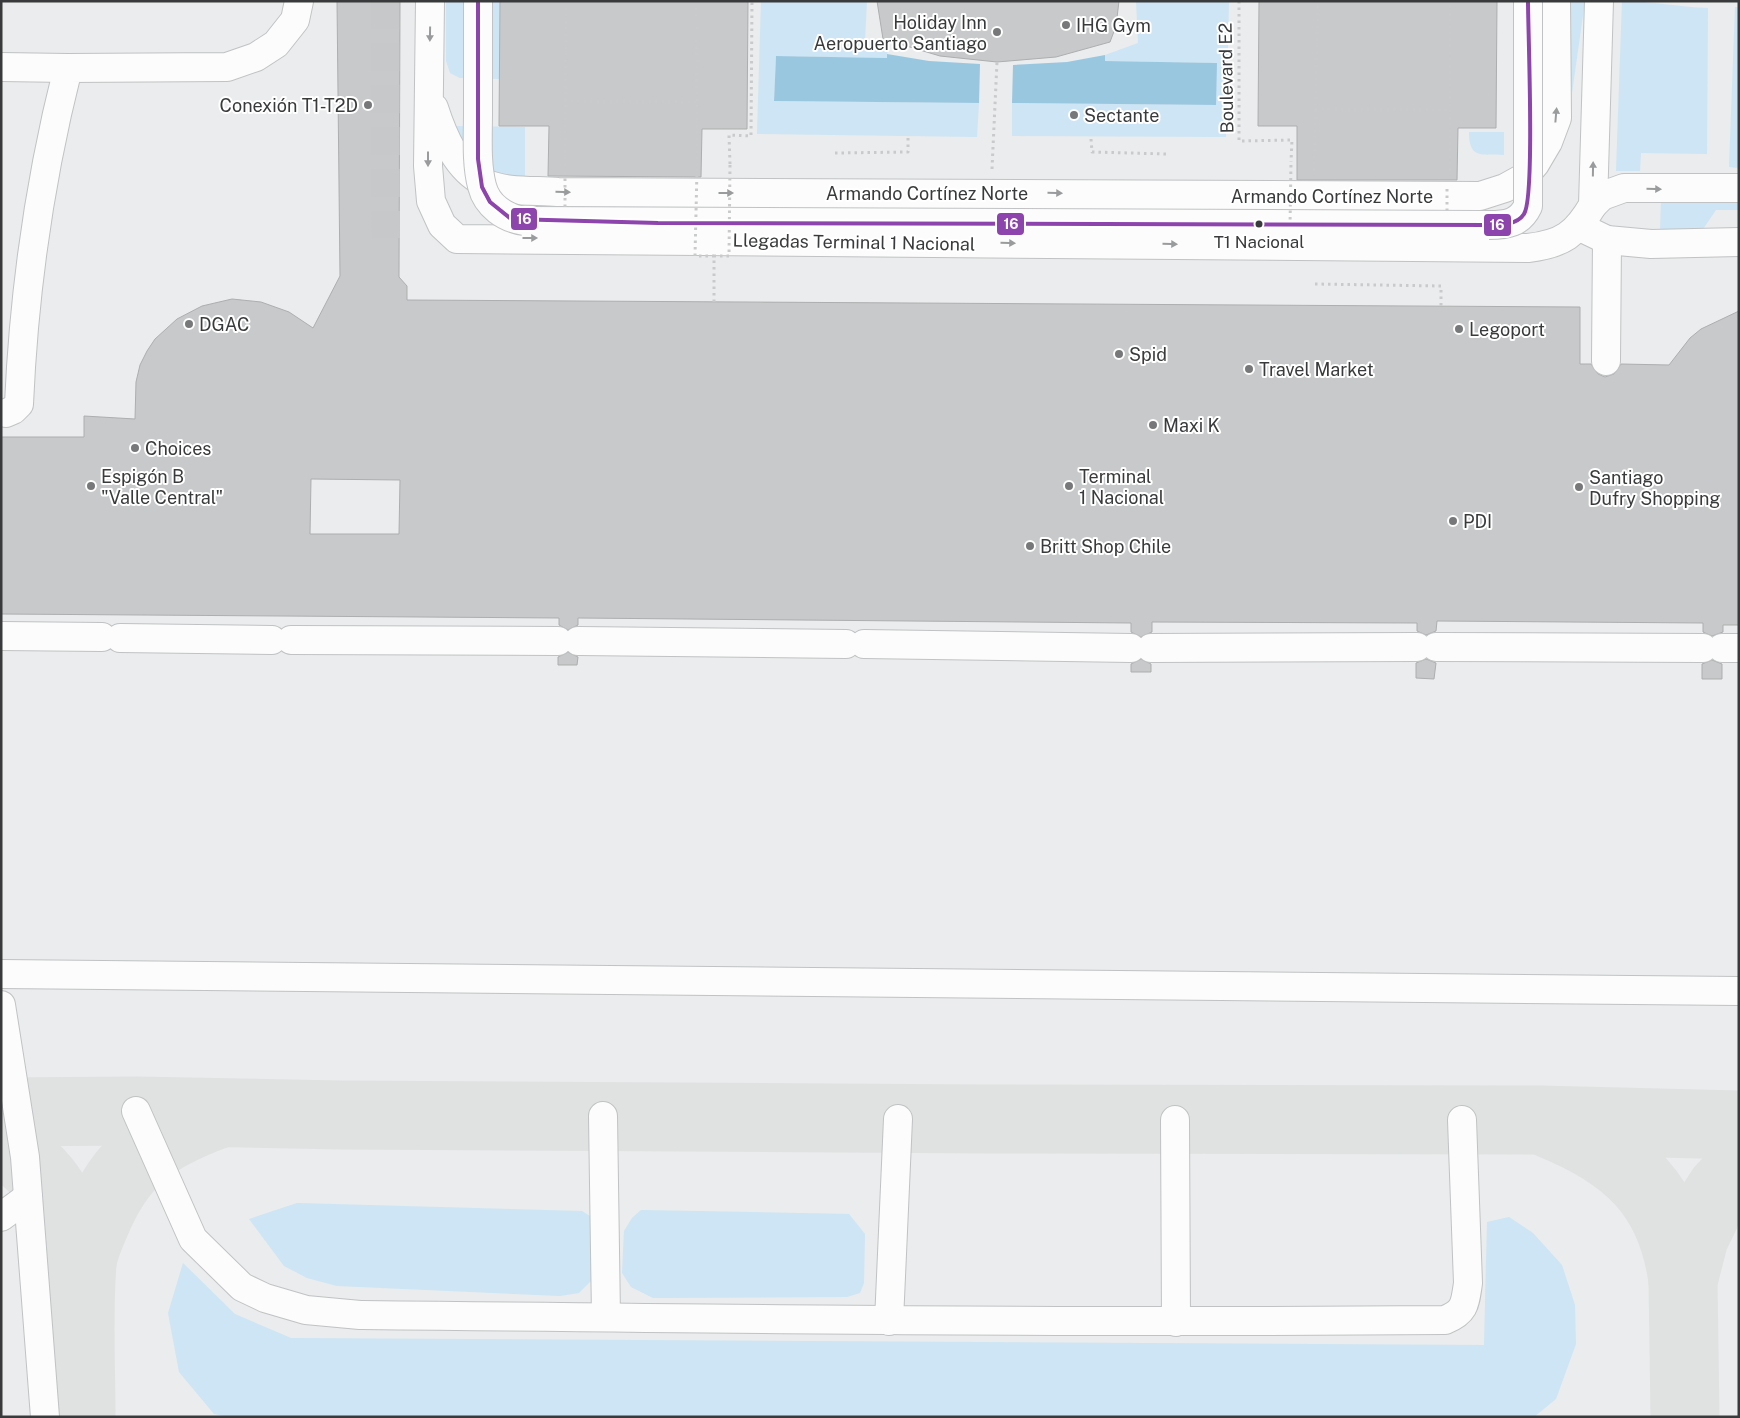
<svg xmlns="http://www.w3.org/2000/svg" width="1740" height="1418" viewBox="0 0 1740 1418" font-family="'Public Sans',sans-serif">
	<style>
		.green { fill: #cde5f4 }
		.water { fill: #9ac7e0 }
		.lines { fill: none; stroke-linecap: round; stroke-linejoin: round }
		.taxiway { stroke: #e0e2e2; stroke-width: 69 }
		.building { fill: #c7c9ca; stroke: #adaeaf; fill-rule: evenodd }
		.minor-tunnel { stroke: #c7c8c9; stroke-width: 28; stroke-dasharray: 28 14; stroke-linecap: butt }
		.minor-casing { stroke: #c0c2c3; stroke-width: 30 }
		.highway-casing { stroke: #c0c2c3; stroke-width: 30 }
		.path { stroke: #c9cacb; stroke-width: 3; stroke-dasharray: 2.5 4; stroke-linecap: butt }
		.minor { stroke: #fcfcfc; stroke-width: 28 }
		.highway { stroke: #fcfcfc; stroke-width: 28 }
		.highway-bridge-casing { stroke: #c0c2c3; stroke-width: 30; stroke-linecap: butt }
		.path-bridge { stroke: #c9cacb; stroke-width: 3; stroke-dasharray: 2.5 4; stroke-linecap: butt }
		.highway-bridge { stroke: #fcfcfc; stroke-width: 28 }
		.bus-1-casing { stroke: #fff; stroke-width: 8 }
		.bus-1 { stroke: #8e44ad; stroke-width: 4 }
		.oneway { fill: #9a9b9c }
		.poi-dot { fill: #777879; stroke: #fff; stroke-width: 2 }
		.bus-dot { fill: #393a3b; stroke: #fff; stroke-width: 2 }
		.labels { text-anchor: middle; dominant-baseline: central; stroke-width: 4; stroke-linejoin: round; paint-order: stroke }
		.bus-label { font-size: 17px; fill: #393a3b; stroke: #fff }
		.poi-label { font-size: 18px; fill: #393a3b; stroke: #fff; text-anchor: start }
		.street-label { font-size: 18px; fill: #393a3b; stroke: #fff }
		.line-badge { stroke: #fff; stroke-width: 2 }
		.badge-label { font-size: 14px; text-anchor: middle; font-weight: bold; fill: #fff }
	</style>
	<rect width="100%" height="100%" fill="#eaeced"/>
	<g class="green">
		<path d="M446,1H500L499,79L460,78L450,73L446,61Z"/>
		<path d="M761,1H867L865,41L888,44L887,58L776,56L774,101L979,103L977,137L757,134Z"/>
		<path d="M1136,1H1229L1226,137L1012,136V103L1216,105V63L1105,61V55L1138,43Z"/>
		<path d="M1567,1H1585L1572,93Z"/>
		<path d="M1622,1C1651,1 1678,7 1708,8L1707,154L1641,153L1640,171H1616Z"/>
		<path d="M1735,7H1739V168L1729,167Z"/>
		<path d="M455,126L525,127V178L490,177L455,133Z"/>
		<path d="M1469,132H1504V155C1481,154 1469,159 1469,132Z"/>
		<path d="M1661,201L1739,202V210H1716L1701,232L1660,231Z"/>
		<path d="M297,1203L582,1211L593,1218L595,1277L579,1293L560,1296L337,1286L307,1278L284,1266L249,1219Z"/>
		<path d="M641,1210L849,1214L865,1234L864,1283L860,1293L847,1297L653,1298L631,1287L622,1273L624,1231L632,1218Z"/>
		<path d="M1509,1217L1533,1233L1562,1265L1575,1305L1576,1344L1556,1399L1534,1417H228L214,1414L179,1372L168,1313L183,1263L235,1314L291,1338L1484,1345L1487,1222Z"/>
	</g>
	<g class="water">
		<path d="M887,54L929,61L980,64L979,103L774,101L776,56L887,58Z"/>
		<path d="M1105,55V61L1217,63L1216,105L1012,103L1013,65L1067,62Z"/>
	</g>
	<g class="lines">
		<g class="taxiway">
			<path d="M1,1112L136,1111L341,1115L986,1119L1540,1120L1739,1125"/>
			<path d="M1550,1124C1627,1155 1672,1196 1683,1281"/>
			<path d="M1,1141C52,1176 65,1204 82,1262"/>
			<path d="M81,1417C81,1366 78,1314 82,1264C83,1251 90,1236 95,1224C121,1160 155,1137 218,1114"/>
			<path d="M1685,1417L1683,1281L1694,1238L1708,1209L1721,1189L1739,1170"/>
		</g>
	</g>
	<g class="building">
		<path d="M337,1H400L399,277L407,286V300L1580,307V364H1591L1598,374L1605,377L1614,374L1621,364L1669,365L1690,338L1701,329L1739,311V625H1723V632L1712,636L1703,632V623L1437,621L1436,631L1426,635L1417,631V623L1152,622V632L1141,637L1131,632V623L578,618V625L568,630L559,625V618L1,614V437H84V416L135,419L136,382L140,365L147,351L155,339L177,319L202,306L232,299L261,302L289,312L313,328L340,276ZM311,479L400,480L399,534H310Z"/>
		<path d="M500,1H748L747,129H702L701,177L548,176L549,126H499Z"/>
		<path d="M877,1H1119L1116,26L1110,42L1056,57L997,62L940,56L883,39Z"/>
		<path d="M1259,1H1497L1496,128H1458L1457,180H1297V126H1258Z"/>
		<path d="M568,652L578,657L577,665H558V657Z"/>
		<path d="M1141,659L1151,664V672H1131V664Z"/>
		<path d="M1426,659L1436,663L1434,679L1416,678V663Z"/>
		<path d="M1712,660L1722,664V679H1702V664Z"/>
	</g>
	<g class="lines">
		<path class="minor-tunnel" d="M385,1L386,238"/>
		<defs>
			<g id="minor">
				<path d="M430,1L428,166L431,201L442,225L457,239L1528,248C1563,244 1576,234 1593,205L1599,1"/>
				<path d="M1,67L68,68"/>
				<path d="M434,108C443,136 457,170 485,183C506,193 535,190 558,192L1480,196L1505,188L1523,178L1535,164L1548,142L1557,118L1556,1"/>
				<path d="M1593,205L1602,196L1624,188H1739"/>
				<path d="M1580,227L1607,240L1651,244L1739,242"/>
				<path d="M1606,361L1607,240"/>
				<path d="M6,413L13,410L19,404C24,290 40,178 68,68L227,67L256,57L276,44L295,20L299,1"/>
				<path d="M1,636L102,637"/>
				<path d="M120,638L272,640"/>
				<path d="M291,640L558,641"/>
				<path d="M578,641L846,644"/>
				<path d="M864,644L1131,648"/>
				<path d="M1436,647L1703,648"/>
				<path d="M1151,648L1417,647"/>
				<path d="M1722,648H1739"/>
				<path d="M1,974L1739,991"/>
				<path d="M1,1005L25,1157L45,1417"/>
				<path d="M136,1111L193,1239L242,1287L265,1298L306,1310L360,1315C722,1319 1083,1323 1445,1320C1465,1312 1465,1304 1468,1283L1462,1120"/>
				<path d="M603,1116L606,1317"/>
				<path d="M1175,1120L1176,1322"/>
				<path d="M1,1217L28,1197"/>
				<path d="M889,1321L898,1119"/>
			</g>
			<path id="highway" d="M524,221L1489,225"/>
		</defs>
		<use href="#minor" class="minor-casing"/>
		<use href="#highway" class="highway-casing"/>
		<g class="path">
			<path d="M696,1L697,166"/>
			<path d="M1239,1V141L1292,140L1291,162"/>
			<path d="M564,101L698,102"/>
			<path d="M1315,109L1450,110"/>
			<path d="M1091,139L1092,152L1167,154"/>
			<path d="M835,153L908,152V138"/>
			<path d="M730,164L729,135L751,136L752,1"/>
			<path d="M565,166L566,1"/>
			<path d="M992,169L997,62"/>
			<path d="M1314,171L1318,1"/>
			<path d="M1450,171V1"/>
			<path d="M1315,284L1441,286V306"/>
		</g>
		<use href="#minor" class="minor"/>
		<use href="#highway" class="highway"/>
		<defs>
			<g id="highway-bridge">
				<path d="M478,1C478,39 478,76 478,113C478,137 476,163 482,186C487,206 505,218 524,221"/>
				<path d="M1489,225C1507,225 1520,223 1528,206V1"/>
			</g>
		</defs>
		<use href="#highway-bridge" class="highway-bridge-casing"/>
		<g class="path-bridge">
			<path d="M697,169L695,256H714"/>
			<path d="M565,207V169"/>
			<path d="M1447,211V185"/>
			<path d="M1290,226L1291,162"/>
			<path d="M714,302V256H729L730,164"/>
		</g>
		<use href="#highway-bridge" class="highway-bridge"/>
		<defs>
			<path id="bus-1" d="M478,1V159L482,187L490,202L511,219L658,223L1489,225C1501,225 1517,225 1524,214C1535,198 1528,32 1528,1"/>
		</defs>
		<use href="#bus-1" class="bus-1-casing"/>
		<use href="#bus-1" class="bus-1"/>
	</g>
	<defs><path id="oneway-solid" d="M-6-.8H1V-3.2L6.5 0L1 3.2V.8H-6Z" transform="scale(1.25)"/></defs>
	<g class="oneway">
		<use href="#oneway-solid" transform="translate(430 34) rotate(91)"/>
		<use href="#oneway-solid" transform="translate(1556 115) rotate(-85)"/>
		<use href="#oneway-solid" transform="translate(428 159) rotate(90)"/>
		<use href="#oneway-solid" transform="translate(1593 169) rotate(-89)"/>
		<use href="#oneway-solid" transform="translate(1654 189) rotate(1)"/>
		<use href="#oneway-solid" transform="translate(563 192) rotate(1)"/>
		<use href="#oneway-solid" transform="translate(726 193)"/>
		<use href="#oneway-solid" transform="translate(1055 193) rotate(1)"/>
		<use href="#oneway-solid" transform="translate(530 238)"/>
		<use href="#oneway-solid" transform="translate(1008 243) rotate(1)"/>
		<use href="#oneway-solid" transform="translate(1170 244) rotate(1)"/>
	</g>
	<g class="poi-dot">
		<circle cx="1066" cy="25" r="5"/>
		<circle cx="997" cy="32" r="5"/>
		<circle cx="368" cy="105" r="5"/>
		<circle cx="1074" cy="115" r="5"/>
		<circle cx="189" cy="324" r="5"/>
		<circle cx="1459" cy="329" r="5"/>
		<circle cx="1119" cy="354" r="5"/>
		<circle cx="1249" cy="369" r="5"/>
		<circle cx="1153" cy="425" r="5"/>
		<circle cx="135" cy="448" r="5"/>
		<circle cx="91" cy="486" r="5"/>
		<circle cx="1069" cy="486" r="5"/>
		<circle cx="1579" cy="487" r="5"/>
		<circle cx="1453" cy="521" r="5"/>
		<circle cx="1030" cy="546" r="5"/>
	</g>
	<circle class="bus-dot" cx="1259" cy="224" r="4.5"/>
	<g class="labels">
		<g class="bus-label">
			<text x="1259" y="242">T1 Nacional</text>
		</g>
		<g class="poi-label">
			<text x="987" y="22" text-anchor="end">Holiday Inn<tspan x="987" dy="21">Aeropuerto Santiago</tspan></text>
			<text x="1076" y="25">IHG Gym</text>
			<text x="358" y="105" text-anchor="end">Conexión T1-T2D</text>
			<text x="1084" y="115">Sectante</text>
			<text x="199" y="324">DGAC</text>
			<text x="1469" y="329">Legoport</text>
			<text x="1129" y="354">Spid</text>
			<text x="1259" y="369">Travel Market</text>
			<text x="1163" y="425">Maxi K</text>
			<text x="145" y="448">Choices</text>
			<text x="101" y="476">Espigón B<tspan x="101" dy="21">"Valle Central"</tspan></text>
			<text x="1079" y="476">Terminal<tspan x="1079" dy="21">1 Nacional</tspan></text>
			<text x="1589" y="477">Santiago<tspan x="1589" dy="21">Dufry Shopping</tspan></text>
			<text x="1463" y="521">PDI</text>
			<text x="1040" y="546">Britt Shop Chile</text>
		</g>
		<g class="street-label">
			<text transform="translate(1226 78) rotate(-91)">Boulevard E2</text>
			<text x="927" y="193">Armando Cortínez Norte</text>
			<text x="1332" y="196">Armando Cortínez Norte</text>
			<text transform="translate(854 242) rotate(1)">Llegadas Terminal 1 Nacional</text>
		</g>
	</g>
	<g class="line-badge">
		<rect x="510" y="207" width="28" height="24" rx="5" fill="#8e44ad"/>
		<rect x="996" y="212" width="29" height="24" rx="5" fill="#8e44ad"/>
		<rect x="1483" y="213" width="29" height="24" rx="5" fill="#8e44ad"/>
	</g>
	<g class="badge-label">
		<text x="524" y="224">16</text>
		<text x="1011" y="229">16</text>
		<text x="1497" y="230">16</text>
	</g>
	<rect width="1740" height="1418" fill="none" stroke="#393a3b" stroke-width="5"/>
</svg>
